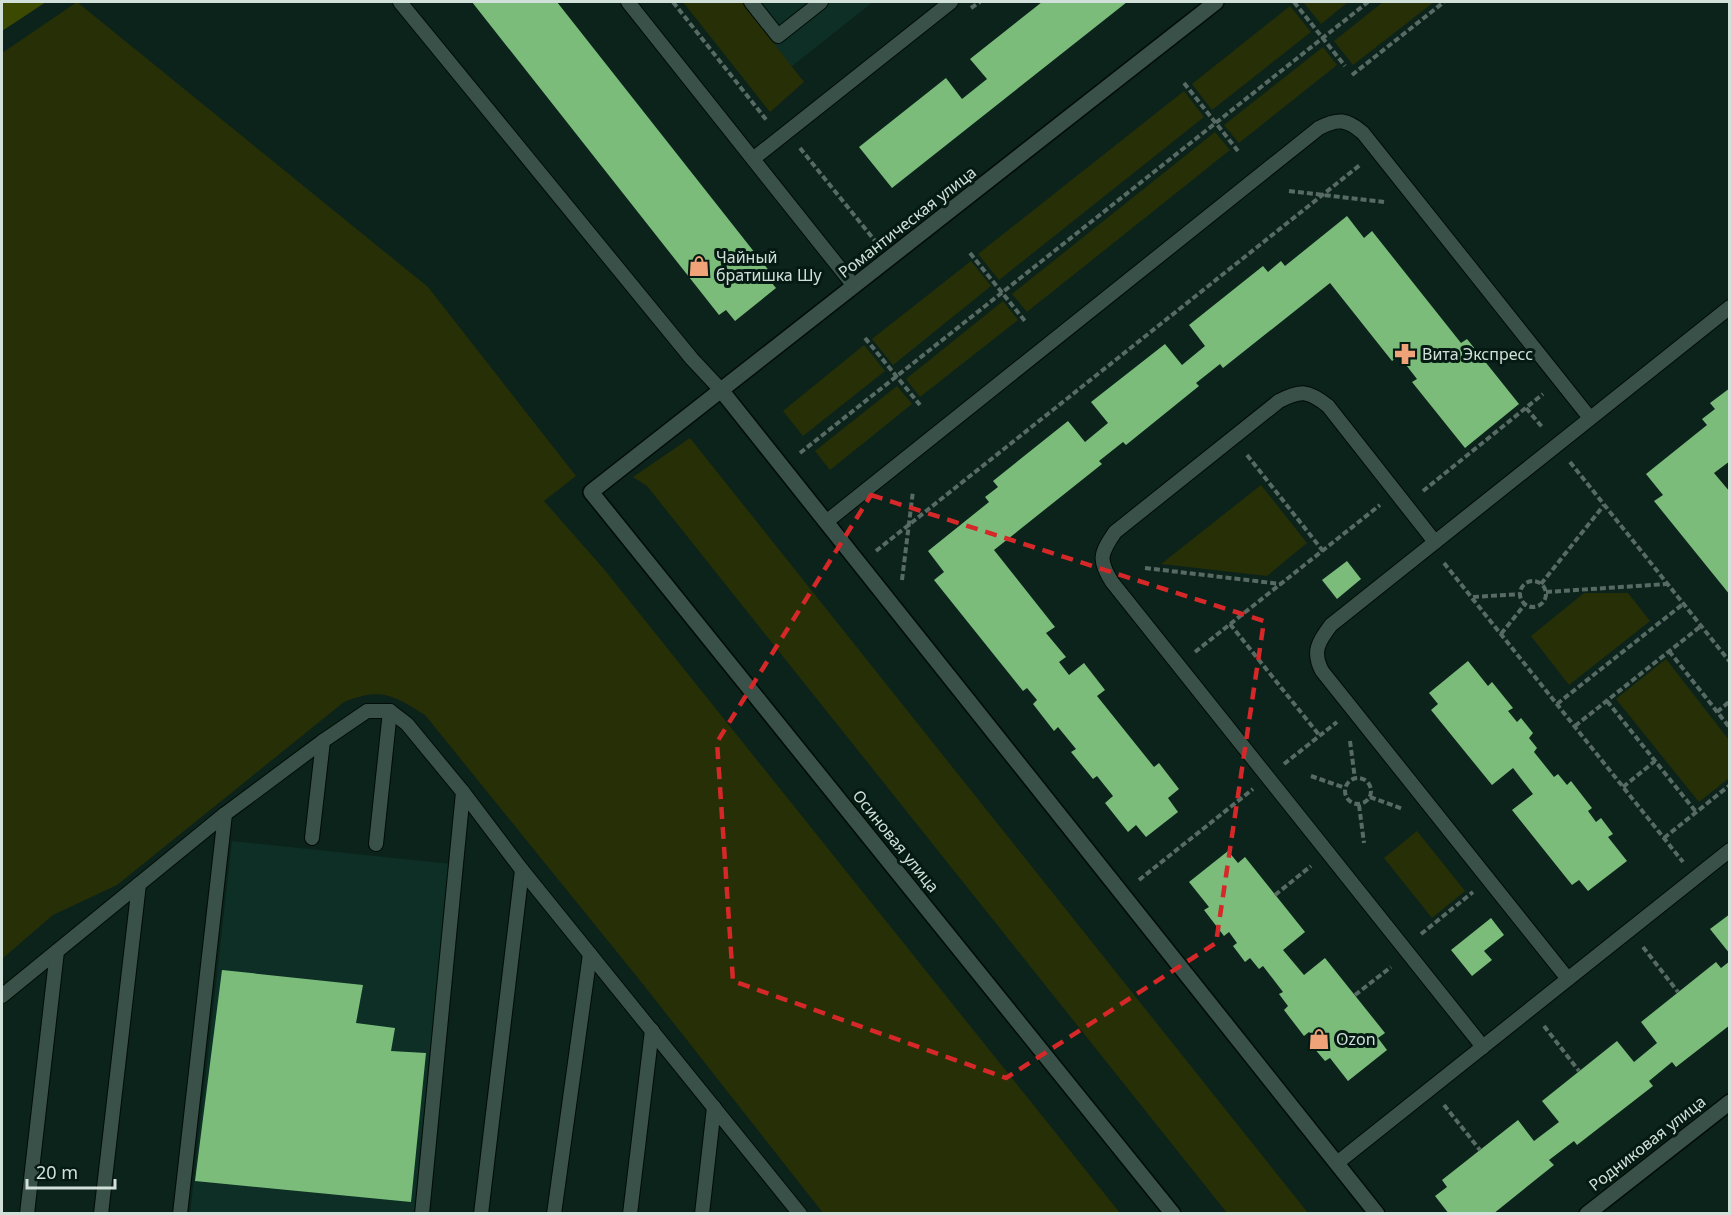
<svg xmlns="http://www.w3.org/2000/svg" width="1731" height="1215" viewBox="0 0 1731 1215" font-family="'Noto Sans',sans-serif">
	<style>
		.built { fill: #0e2f25 }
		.green { fill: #262f06 }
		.forest { fill: #3c4a01 }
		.building { fill: #7bbc7b }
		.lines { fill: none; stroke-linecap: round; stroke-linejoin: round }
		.lane-casing { stroke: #000c06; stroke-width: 16 }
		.street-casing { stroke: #000c06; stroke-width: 18 }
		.path { stroke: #576a63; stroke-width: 4; stroke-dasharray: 6 3; stroke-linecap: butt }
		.lane { stroke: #395148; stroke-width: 14 }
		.street { stroke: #395148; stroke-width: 15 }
		.marked { fill: none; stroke: #d62828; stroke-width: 4.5; stroke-dasharray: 12 8; stroke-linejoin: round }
		.labels { text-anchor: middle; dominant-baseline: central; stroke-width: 6; stroke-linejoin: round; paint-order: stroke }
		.street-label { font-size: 16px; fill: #d2e0da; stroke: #041a12 }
		.poi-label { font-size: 16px; fill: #d2e0da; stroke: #041a12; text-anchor: start }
	</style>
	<rect width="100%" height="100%" fill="#0c231b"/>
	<g class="built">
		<path d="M716,2H873L777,78Z"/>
		<path d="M232,841L451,864L415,1213L190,1214Z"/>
	</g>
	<g class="green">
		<path d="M77,2L428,287L576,476L544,501L603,568L1120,1213H823L642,983L425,715C393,695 381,687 344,702L117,885L53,915L2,959V53Z"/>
		<path d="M683,2H742L804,82L770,112Z"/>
		<path d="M1303,2H1348L1321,24Z"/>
		<path d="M1383,2H1434L1353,65L1334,41Z"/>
		<path d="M1290,6L1311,32L1212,110L1192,84Z"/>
		<path d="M1323,47L1337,65L1239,143L1224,125Z"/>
		<path d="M1184,91L1204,117L999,280L978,254Z"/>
		<path d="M1215,132L1230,150L1027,312L1012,294Z"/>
		<path d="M971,261L991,286L893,365L872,339Z"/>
		<path d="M1003,301L1018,320L920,397L906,379Z"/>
		<path d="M864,345L885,371L803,436L783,411Z"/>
		<path d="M897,386L912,404L830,470L815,451Z"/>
		<path d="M690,438L1308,1213H1227L647,486L633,477Z"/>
		<path d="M1261,485L1307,543L1267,576L1161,564Z"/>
		<path d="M1584,593H1628L1650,621L1569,685L1531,636Z"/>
		<path d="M1666,659L1729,740V778L1699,802L1616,699Z"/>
		<path d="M1417,831L1465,891L1432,918L1384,858Z"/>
	</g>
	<path class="forest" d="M2,2H46L2,31Z"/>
	<g class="building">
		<path d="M472,2H557L770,272L766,276L776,288L735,321L726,310L719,315Z"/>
		<path d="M1042,2H1127L892,188L859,147L946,78L962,99L987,79L970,59Z"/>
		<path d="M1347,216L1364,238L1372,231L1461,343L1467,339L1519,404L1465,448L1412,382L1417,379L1399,356L1392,361L1330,283L1223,368L1220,364L1196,383L1199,386L1126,445L1123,442L1099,461L1102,464L994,550L1055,627L1046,633L1066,657L1059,662L1069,675L1084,663L1105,690L1097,696L1154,767L1159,763L1179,789L1168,798L1178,812L1146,837L1136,825L1128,832L1105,803L1113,796L1097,776L1093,779L1071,752L1076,749L1058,727L1054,731L1033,704L1037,700L1027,688L1023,691L934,580L944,572L928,551L989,502L985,497L998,487L993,481L1068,421L1085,442L1108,423L1091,402L1165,344L1182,365L1205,346L1189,325L1263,266L1268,272L1281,261L1285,266Z"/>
		<path d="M1730,388V461L1714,473L1730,492V595L1654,501L1663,495L1646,474L1707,425L1702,419L1715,409L1710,403Z"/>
		<path d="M1347,561L1361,579L1337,599L1322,580Z"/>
		<path d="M1468,661L1488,686L1492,682L1513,708L1508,711L1517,722L1521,718L1533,733L1529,738L1537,748L1534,752L1554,777L1558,774L1567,785L1571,781L1592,808L1588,811L1596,822L1601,818L1613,834L1608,837L1627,861L1588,891L1579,880L1572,885L1512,810L1533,794L1513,768L1492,785L1431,710L1438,704L1429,693Z"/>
		<path d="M1228,851L1238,863L1245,857L1305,932L1283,950L1304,975L1325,958L1385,1033L1378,1038L1387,1050L1348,1081L1330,1058L1325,1061L1313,1047L1318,1043L1309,1032L1304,1036L1284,1010L1288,1006L1279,994L1283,992L1263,966L1259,969L1250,958L1245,962L1233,946L1237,943L1229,932L1224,936L1204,910L1209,907L1189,882Z"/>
		<path d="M1730,914V954L1710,929Z"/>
		<path d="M1491,918L1504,935L1484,951L1492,960L1472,976L1451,950Z"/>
		<path d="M1730,961V1025L1676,1067L1672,1062L1649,1081L1653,1086L1577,1145L1574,1141L1549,1160L1554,1165L1493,1214H1449L1435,1196L1447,1187L1442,1180L1518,1120L1534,1141L1559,1122L1542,1101L1617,1041L1634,1062L1657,1043L1641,1022L1716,962L1721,968Z"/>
		<path d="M222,970L363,985L356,1023L395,1028L391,1051L426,1053L411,1202L195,1181Z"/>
	</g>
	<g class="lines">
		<defs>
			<g id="lane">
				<path d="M400,2L692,359L721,390"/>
				<path d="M628,2L854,286"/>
				<path d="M751,2L778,36L821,2"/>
				<path d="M753,159L951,2"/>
				<path d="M826,522L1319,128C1338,118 1347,119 1363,133L1590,418"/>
				<path d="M1435,542L1328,406C1308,390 1301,390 1279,401L1115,532C1100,554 1098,560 1112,582L1483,1047"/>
				<path d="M312,838L323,741"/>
				<path d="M376,844L390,711"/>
				<path d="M1568,979L1322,671C1312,652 1318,642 1331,625L1730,307"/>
				<path d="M2,996L225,814L323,741L367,711H390L407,724L463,792L522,870L800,1214"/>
				<path d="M1337,1163L1730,850"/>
				<path d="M27,1214L57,951"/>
				<path d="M101,1214L139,884"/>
				<path d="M180,1214L225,814"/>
				<path d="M422,1214L463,792"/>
				<path d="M481,1214L522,870"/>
				<path d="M554,1214L590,954"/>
				<path d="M630,1214L652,1030"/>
				<path d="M702,1214L714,1107"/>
			</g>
			<g id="street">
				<path d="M721,390L1377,1214"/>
				<path d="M1173,1214L591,492L1216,2"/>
				<path d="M1587,1214L1730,1102"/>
			</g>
		</defs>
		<use href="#lane" class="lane-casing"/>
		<use href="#street" class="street-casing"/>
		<g class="path">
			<path d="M673,2L768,122"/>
			<path d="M1294,2L1345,66"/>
			<path d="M971,8L980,2"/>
			<path d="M1352,75L1444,2"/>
			<path d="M1184,83L1238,151"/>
			<path d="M800,148L876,242"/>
			<path d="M1289,191L1384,202"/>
			<path d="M970,253L1025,321"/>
			<path d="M865,338L920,405"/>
			<path d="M1526,408L1543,428"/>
			<path d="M800,453L1368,2"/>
			<path d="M1247,455L1323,551"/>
			<path d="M1570,462L1730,662"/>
			<path d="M1423,491L1543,394"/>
			<path d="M876,551L1360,165"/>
			<path d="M1444,563L1683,862"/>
			<path d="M1145,568L1281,584"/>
			<path d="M902,580L913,491"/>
			<circle cx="1533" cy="594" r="13"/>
			<path d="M1541,584L1604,505"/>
			<path d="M1546,592L1667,584"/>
			<path d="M1473,597L1521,594"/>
			<path d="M1230,624L1320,736"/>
			<path d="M1501,634L1526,603"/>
			<path d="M1669,651L1730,728"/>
			<path d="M1195,652L1380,505"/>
			<path d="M1607,701L1696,812"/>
			<path d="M1557,704L1683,604"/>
			<path d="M1717,712L1730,701"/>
			<path d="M1575,726L1701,626"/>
			<path d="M1350,741L1355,779"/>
			<path d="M1284,764L1337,722"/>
			<path d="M1311,776L1345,788"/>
			<circle cx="1358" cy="791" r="13"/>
			<path d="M1623,787L1655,761"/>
			<path d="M1370,797L1403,809"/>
			<path d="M1359,805L1364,843"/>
			<path d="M1664,838L1730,785"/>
			<path d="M1139,880L1253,789"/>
			<path d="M1275,895L1311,866"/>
			<path d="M1421,934L1473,892"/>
			<path d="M1643,947L1678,992"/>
			<path d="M1355,995L1391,967"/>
			<path d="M1544,1026L1579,1071"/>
			<path d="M1444,1105L1480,1150"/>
		</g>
		<use href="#lane" class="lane"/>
		<use href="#street" class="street"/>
	</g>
	<path class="marked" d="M871,495L1264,621L1216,943L1006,1078L733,981L717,742Z"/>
	<defs>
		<symbol id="shop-bare" viewBox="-9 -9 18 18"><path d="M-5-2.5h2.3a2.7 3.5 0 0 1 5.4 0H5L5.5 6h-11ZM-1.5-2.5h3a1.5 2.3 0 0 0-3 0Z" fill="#f0a278" stroke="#041a12" stroke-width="2.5" paint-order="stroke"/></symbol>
		<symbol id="pharmacy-bare" viewBox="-9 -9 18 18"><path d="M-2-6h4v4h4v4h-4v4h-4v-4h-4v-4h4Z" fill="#f0a278" stroke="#041a12" stroke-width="2.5" paint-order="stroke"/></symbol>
	</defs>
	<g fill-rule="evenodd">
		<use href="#shop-bare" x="684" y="251" width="30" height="30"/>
		<use href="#pharmacy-bare" x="1390" y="339" width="30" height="30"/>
		<use href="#shop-bare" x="1304" y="1024" width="30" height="30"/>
	</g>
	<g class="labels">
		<g class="street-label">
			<text transform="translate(907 222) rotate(-38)">Романтическая улица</text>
			<text transform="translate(896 841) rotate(51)">Осиновая улица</text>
			<text transform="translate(1647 1143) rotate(-38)">Родниковая улица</text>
		</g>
		<g class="poi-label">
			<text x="716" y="257">Чайный<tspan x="716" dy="18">братишка Шу</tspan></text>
			<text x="1422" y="354">Вита Экспресс</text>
			<text x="1336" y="1039">Ozon</text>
		</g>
	</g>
	<rect width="1731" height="1215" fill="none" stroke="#d2e0da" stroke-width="6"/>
	<path d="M27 1179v9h88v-9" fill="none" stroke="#d2e0da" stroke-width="3"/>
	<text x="36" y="1179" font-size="18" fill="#d2e0da" stroke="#041a12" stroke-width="4.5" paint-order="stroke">20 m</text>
</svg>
